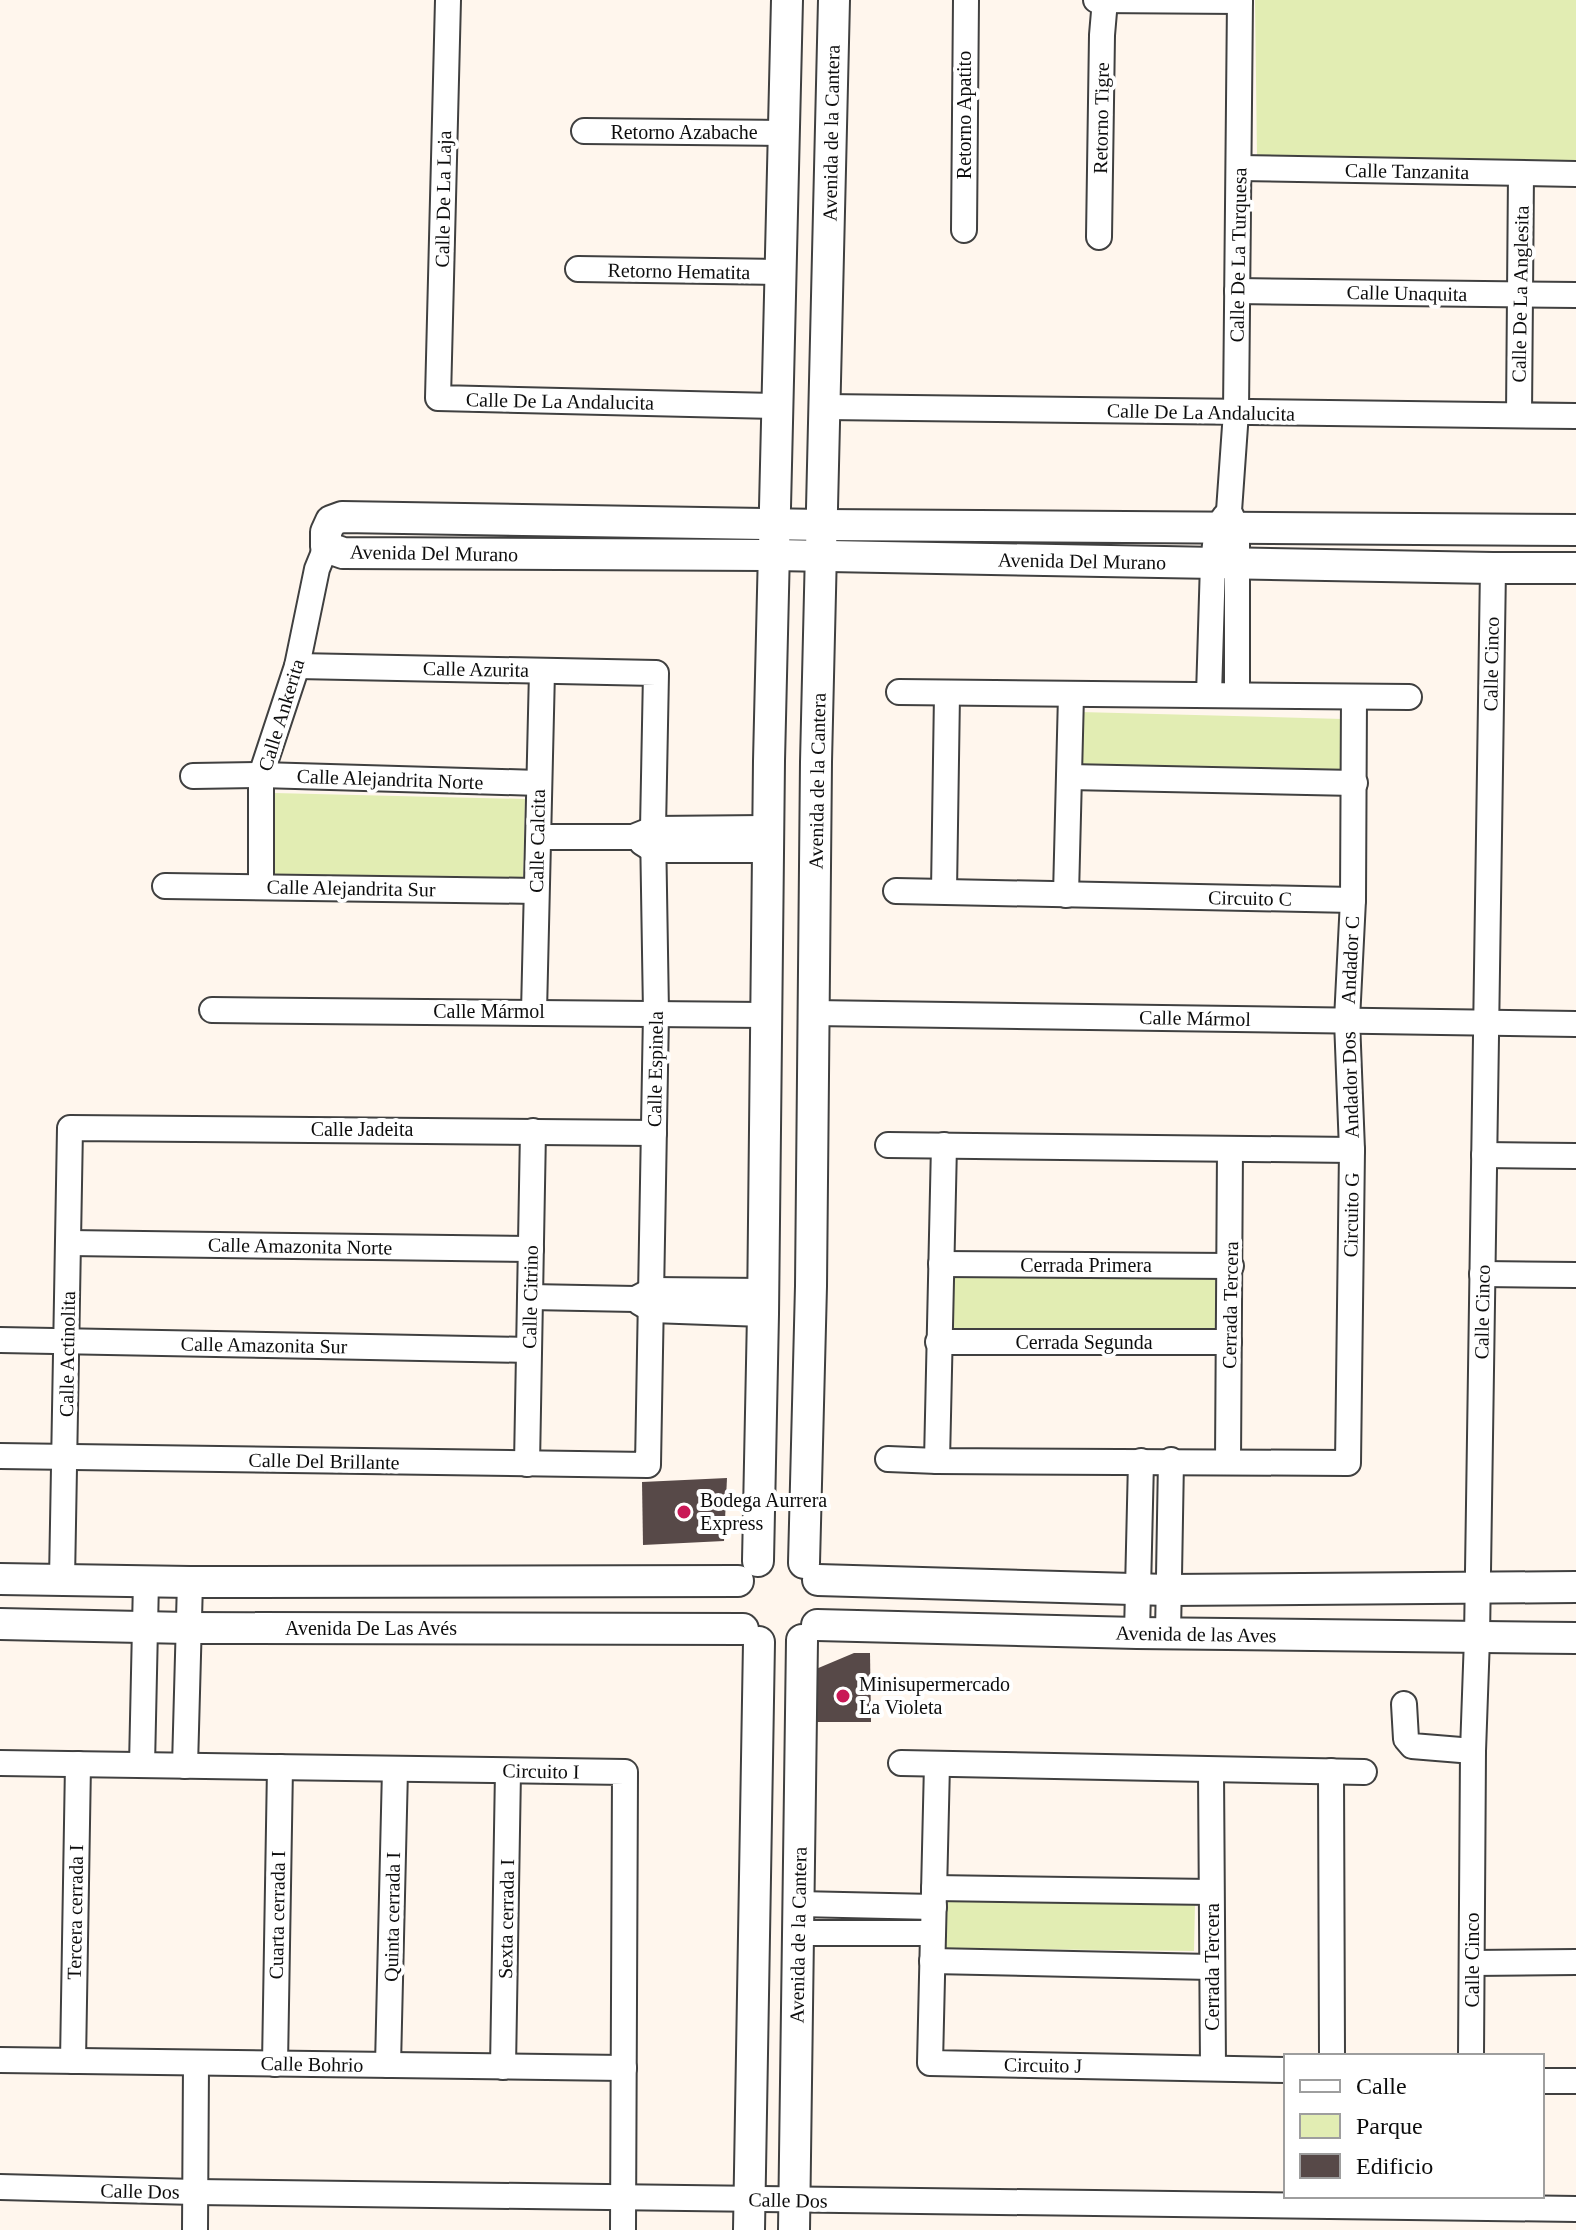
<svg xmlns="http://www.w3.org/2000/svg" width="1576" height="2230" viewBox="0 0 1576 2230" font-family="'Times New Roman',serif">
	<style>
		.green { fill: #e2edb3 }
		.building { fill: #574948 }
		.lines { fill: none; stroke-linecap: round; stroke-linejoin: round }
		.minor-casing { stroke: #404040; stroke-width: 28 }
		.tertiary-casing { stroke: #404040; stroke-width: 34 }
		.minor { stroke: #fff; stroke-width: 24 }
		.tertiary { stroke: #fff; stroke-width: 30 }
		.poi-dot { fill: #c91856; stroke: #fff; stroke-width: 3 }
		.labels { text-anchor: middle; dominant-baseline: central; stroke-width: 8; stroke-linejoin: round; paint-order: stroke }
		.street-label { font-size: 20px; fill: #0d0d0d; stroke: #fff }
		.poi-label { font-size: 20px; fill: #0d0d0d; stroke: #fff; text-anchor: start }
	</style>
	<rect width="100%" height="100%" fill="#fff6ed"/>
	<g class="green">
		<path d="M1255,0H1576V162L1257,157Z"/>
		<path d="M1080,712L1343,719L1342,773L1079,766Z"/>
		<path d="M274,793L525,799L523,881L272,875Z"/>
		<path d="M953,1274L1218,1277V1333L952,1330Z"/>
		<path d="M935,1900L1195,1903L1194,1951L935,1948Z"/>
	</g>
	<g class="building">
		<path d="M727,1478L724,1541L643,1545L642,1482Z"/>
		<path d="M854,1653H870L871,1722H814L816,1669Z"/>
	</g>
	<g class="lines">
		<defs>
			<g id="minor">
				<path d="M448,0L438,398L778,406"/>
				<path d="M1096,0L1240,1"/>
				<path d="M584,131L784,133"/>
				<path d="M1239,168L1576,174"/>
				<path d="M964,230L966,0"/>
				<path d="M1099,237L1102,35L1105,0"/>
				<path d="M578,269L781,272"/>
				<path d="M1237,291L1576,295"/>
				<path d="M826,407L1576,416"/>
				<path d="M1519,415L1521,173"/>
				<path d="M899,692L1409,697"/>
				<path d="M1209,695L1213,563L1217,527L1225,516"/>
				<path d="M1237,695V528L1229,511L1236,412L1240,0"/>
				<path d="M193,776L261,775L539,783"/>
				<path d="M1069,777L1355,783"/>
				<path d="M539,837H633L653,829L768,828"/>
				<path d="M642,843L653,850H768"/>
				<path d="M165,886L536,891"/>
				<path d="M261,886V775L297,666L317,569L326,547"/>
				<path d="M896,891L1353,900"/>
				<path d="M944,891L947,694"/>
				<path d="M1066,895L1071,695"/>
				<path d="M212,1010L766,1015"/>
				<path d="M534,1012L542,671"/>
				<path d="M814,1013L1576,1024"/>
				<path d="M888,1145L1352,1150"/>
				<path d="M1484,1155L1576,1156"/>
				<path d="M69,1243L531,1249"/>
				<path d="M941,1264L1231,1266"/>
				<path d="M1482,1274L1576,1275"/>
				<path d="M530,1297L635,1299L652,1290L763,1291"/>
				<path d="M640,1303L652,1310L763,1314"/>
				<path d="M0,1340L529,1350"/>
				<path d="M938,1342H1229"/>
				<path d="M0,1456L648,1465L656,1013L653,829L656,673L297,666"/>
				<path d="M888,1459L937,1461L1348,1463L1352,1150L1347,1020L1353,900L1354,697"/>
				<path d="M937,1461L944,1145"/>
				<path d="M1228,1462L1230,1149"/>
				<path d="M527,1464L533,1131"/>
				<path d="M62,1580L70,1128L654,1133"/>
				<path d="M1137,1633L1141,1461"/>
				<path d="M1168,1634L1171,1460"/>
				<path d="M1404,1704L1406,1739L1412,1746L1473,1751"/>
				<path d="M0,1763L625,1772L623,2230"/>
				<path d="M901,1763L1364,1772"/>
				<path d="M937,1764L930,2063L1286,2070"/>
				<path d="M142,1765L146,1581"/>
				<path d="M185,1766L190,1582"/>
				<path d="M1211,1771L1213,2068"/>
				<path d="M1331,1771L1332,2056"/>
				<path d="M934,1888L1211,1892"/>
				<path d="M798,1904L934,1907"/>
				<path d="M799,1933H933"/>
				<path d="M932,1961L1211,1967"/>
				<path d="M1472,1963L1576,1962"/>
				<path d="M1471,2056L1473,1751L1477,1638L1493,568"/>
				<path d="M0,2060L624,2068"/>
				<path d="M73,2061L78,1764"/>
				<path d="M275,2064L280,1767"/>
				<path d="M388,2065L395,1769"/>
				<path d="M503,2067L508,1771"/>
				<path d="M1542,2081H1576"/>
				<path d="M0,2187L195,2192L1576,2209"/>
				<path d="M195,2230L196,2063"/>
			</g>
			<g id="tertiary">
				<path d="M1576,530L823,525L342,517L331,521L326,532V547L343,553L774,555L1493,568H1576"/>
				<path d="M758,1561L763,1314L769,761L787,0"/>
				<path d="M804,1563L811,1286L816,762L834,0"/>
				<path d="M0,1579L190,1582L738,1581"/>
				<path d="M818,1580L1168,1590L1576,1587"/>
				<path d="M0,1624L188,1628L743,1629"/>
				<path d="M817,1625L1137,1633L1576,1638"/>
				<path d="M749,2230L759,1642"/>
				<path d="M794,2230L802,1640"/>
			</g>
		</defs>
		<use href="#minor" class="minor-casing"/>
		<use href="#tertiary" class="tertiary-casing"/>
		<use href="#minor" class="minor"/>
		<use href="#tertiary" class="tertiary"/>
	</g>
	<g class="poi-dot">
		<circle cx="684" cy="1512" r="8"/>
		<circle cx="843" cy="1696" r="8"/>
	</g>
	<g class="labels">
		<g class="street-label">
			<text transform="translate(964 115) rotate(-90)">Retorno Apatito</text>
			<text transform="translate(1101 118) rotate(-89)">Retorno Tigre</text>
			<text x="684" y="132">Retorno Azabache</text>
			<text transform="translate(831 133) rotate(-89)">Avenida de la Cantera</text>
			<text transform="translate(1407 171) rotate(1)">Calle Tanzanita</text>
			<text transform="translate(443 199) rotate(-89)">Calle De La Laja</text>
			<text transform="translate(1238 255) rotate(-89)">Calle De La Turquesa</text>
			<text transform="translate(679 271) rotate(1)">Retorno Hematita</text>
			<text transform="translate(1407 293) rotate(1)">Calle Unaquita</text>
			<text transform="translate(1520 294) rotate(-89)">Calle De La Anglesita</text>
			<text transform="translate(560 401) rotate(1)">Calle De La Andalucita</text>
			<text transform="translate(1201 412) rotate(1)">Calle De La Andalucita</text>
			<text transform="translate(434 553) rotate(1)">Avenida Del Murano</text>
			<text transform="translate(1082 561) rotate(1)">Avenida Del Murano</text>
			<text transform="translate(1491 664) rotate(-89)">Calle Cinco</text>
			<text transform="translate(476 669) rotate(1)">Calle Azurita</text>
			<text transform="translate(281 715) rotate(-73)">Calle Ankerita</text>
			<text transform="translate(390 779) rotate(2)">Calle Alejandrita Norte</text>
			<text transform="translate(817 781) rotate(-89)">Avenida de la Cantera</text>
			<text transform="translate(537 841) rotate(-89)">Calle Calcita</text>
			<text transform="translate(351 888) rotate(1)">Calle Alejandrita Sur</text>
			<text transform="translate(1250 898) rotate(1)">Circuito C</text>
			<text transform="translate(1350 960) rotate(-87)">Andador C</text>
			<text x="489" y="1011">Calle Mármol</text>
			<text transform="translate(1195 1018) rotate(1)">Calle Mármol</text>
			<text transform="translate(655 1069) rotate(-89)">Calle Espinela</text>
			<text transform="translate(1350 1085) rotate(-92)">Andador Dos</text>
			<text x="362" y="1129">Calle Jadeita</text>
			<text transform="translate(1351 1215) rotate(-89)">Circuito G</text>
			<text transform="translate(300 1246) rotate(1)">Calle Amazonita Norte</text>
			<text x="1086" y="1265">Cerrada Primera</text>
			<text transform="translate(530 1297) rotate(-89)">Calle Citrino</text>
			<text transform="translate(1230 1305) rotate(-89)">Cerrada Tercera</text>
			<text transform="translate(1482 1312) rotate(-89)">Calle Cinco</text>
			<text x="1084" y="1342">Cerrada Segunda</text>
			<text transform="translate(264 1345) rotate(1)">Calle Amazonita Sur</text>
			<text transform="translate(67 1354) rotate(-89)">Calle Actinolita</text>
			<text transform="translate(324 1461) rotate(1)">Calle Del Brillante</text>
			<text x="371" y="1628">Avenida De Las Avés</text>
			<text transform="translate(1196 1634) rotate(1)">Avenida de las Aves</text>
			<text transform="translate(541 1771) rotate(1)">Circuito I</text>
			<text transform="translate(75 1912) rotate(-89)">Tercera cerrada I</text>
			<text transform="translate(277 1915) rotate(-89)">Cuarta cerrada I</text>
			<text transform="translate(392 1917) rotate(-89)">Quinta cerrada I</text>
			<text transform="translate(506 1919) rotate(-89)">Sexta cerrada I</text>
			<text transform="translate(798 1935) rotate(-89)">Avenida de la Cantera</text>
			<text transform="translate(1472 1960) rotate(-90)">Calle Cinco</text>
			<text transform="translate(1212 1967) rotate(-90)">Cerrada Tercera</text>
			<text transform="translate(312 2064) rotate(1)">Calle Bohrio</text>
			<text transform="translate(1043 2065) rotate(1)">Circuito J</text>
			<text transform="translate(140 2191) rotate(1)">Calle Dos</text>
			<text transform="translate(788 2200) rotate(1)">Calle Dos</text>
		</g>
		<g class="poi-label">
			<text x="700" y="1500">Bodega Aurrera<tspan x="700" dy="23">Express</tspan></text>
			<text x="859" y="1684">Minisupermercado<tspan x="859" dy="23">La Violeta</tspan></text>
		</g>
	</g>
	<rect x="1284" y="2054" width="260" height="144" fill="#ffffff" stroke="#9e9e9e" stroke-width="2"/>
	<rect x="1300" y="2080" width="40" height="12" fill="#ffffff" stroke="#9e9e9e" stroke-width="2"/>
	<text x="1356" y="2094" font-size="24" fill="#0d0d0d">Calle</text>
	<rect x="1300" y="2114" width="40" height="24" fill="#e2edb3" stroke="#9e9e9e" stroke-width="2"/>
	<text x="1356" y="2134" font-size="24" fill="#0d0d0d">Parque</text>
	<rect x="1300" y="2154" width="40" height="24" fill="#574948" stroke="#9e9e9e" stroke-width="2"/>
	<text x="1356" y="2174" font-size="24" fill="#0d0d0d">Edificio</text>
</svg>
